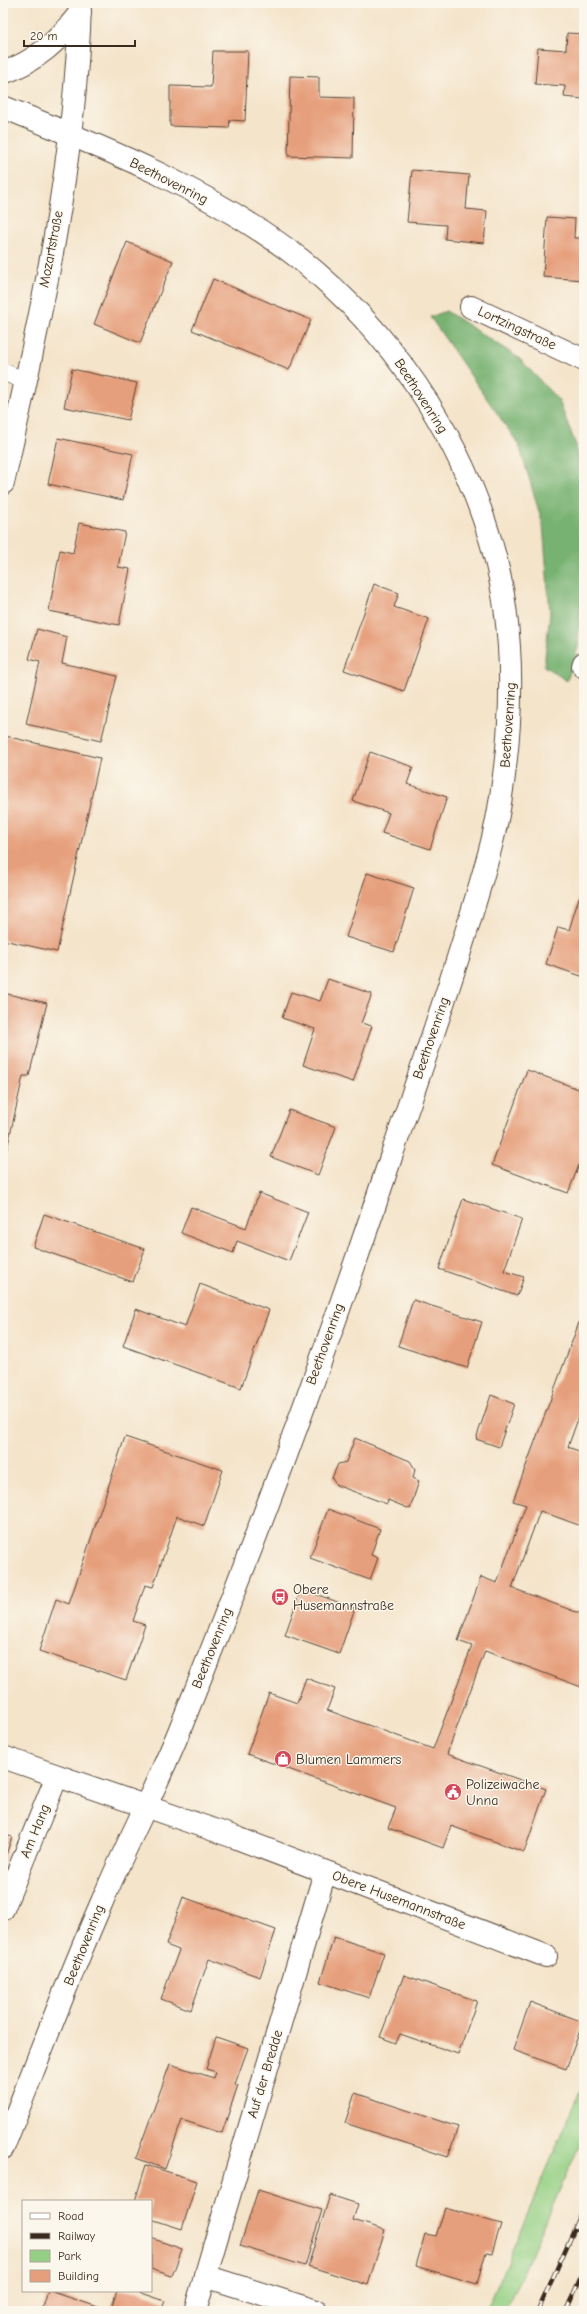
<svg xmlns="http://www.w3.org/2000/svg" width="587" height="2314" viewBox="0 0 587 2314" font-family="'Comic Neue',sans-serif">
	<style>
		.green { fill: #95d085; stroke: #687d52 }
		.forest { fill: #78b272; stroke: #5a6e48 }
		.building { fill: #e69f7c }
		.lines { fill: none; stroke-linecap: round; stroke-linejoin: round }
		.service-casing { stroke: #574638; stroke-width: 18 }
		.minor-casing { stroke: #574638; stroke-width: 24 }
		.secondary-casing { stroke: #574638; stroke-width: 24 }
		.service { stroke: #fff; stroke-width: 17 }
		.minor { stroke: #fff; stroke-width: 22 }
		.secondary { stroke: #fff; stroke-width: 22 }
		.rail-casing { stroke: #3b2a1e; stroke-width: 4.5 }
		.rail { stroke: #fbf7ec; stroke-width: 3; stroke-dasharray: 9; stroke-linecap: butt }
		.labels { text-anchor: middle; dominant-baseline: central; stroke-width: 3; stroke-linejoin: round; paint-order: stroke }
		.street-label { font-size: 14px; fill: #3b2a1e; stroke: #fbf7ec }
		.poi-label { font-size: 14px; fill: #3b2a1e; stroke: #fbf7ec; text-anchor: start }
	</style>
	<rect width="100%" height="100%" fill="#fbf7ec"/>
	<filter id="ink" filterUnits="userSpaceOnUse"><feTurbulence type="fractalNoise" baseFrequency=".025" numOctaves="2"/><feDisplacementMap in="SourceGraphic" scale="8" xChannelSelector="R" yChannelSelector="G"/><feConvolveMatrix kernelMatrix="1 2 1 2 8 2 1 2 1" color-interpolation-filters="sRGB"/></filter>
	<filter id="wash" filterUnits="userSpaceOnUse"><feTurbulence type="fractalNoise" baseFrequency=".012" numOctaves="4" result="noise"/><feDisplacementMap in="SourceGraphic" scale="16" xChannelSelector="R" yChannelSelector="G"/><feGaussianBlur stdDeviation="0.9" result="paint"/><feColorMatrix in="noise" values="0 0 0 0 0 0 0 0 0 0 0 0 0 0 0 0 0 1.4 0 .05"/><feComposite in="paint" operator="in"/></filter>
	<g filter="url(#wash)">
		<rect width="100%" height="100%" fill="#f4e4ca"/>
		<path class="green" d="M584,2082V2135L506,2311H486Z"/>
		<path class="forest" d="M446,311L519,358L559,401L576,445L584,491V562L578,647L567,681L544,666L550,613L543,525L519,445L430,317Z"/>
		<g id="blocks">
			<g class="building">
				<path d="M567,33L584,34V99L564,97L565,86L535,84L538,48L566,50Z"/>
				<path d="M213,51H248L245,121L230,120L229,128L170,126V86L211,87Z"/>
				<path d="M290,76L319,77V97L354,98L353,158L288,156Z"/>
				<path d="M412,170L469,175L466,209L487,211L484,243L445,239L446,225L407,222Z"/>
				<path d="M547,217L575,219L574,238H584V280L543,277Z"/>
				<path d="M127,242L173,261L140,343L94,324Z"/>
				<path d="M213,279L311,320L289,370L192,330Z"/>
				<path d="M72,369L137,383L128,420L64,407Z"/>
				<path d="M58,438L133,454L123,500L48,484Z"/>
				<path d="M79,523L125,532L118,567L130,569L119,625L49,611L60,550L73,553Z"/>
				<path d="M374,584L399,593L394,607L429,619L404,691L344,670Z"/>
				<path d="M37,629L67,637L62,663L117,676L101,741L26,724L40,662L29,659Z"/>
				<path d="M5,736L100,758L57,952L3,940Z"/>
				<path d="M370,752L413,767L407,784L447,797L430,849L382,833L389,813L353,801Z"/>
				<path d="M367,873L414,888L394,952L346,937Z"/>
				<path d="M579,898L584,900V977L546,964L558,927L569,930Z"/>
				<path d="M328,979L372,994L361,1023L372,1026L353,1082L303,1065L315,1029L282,1018L291,992L320,1001Z"/>
				<path d="M3,993L47,1003L29,1076H23L7,1149H3Z"/>
				<path d="M527,1070L584,1091V1163L579,1165L568,1193L492,1165Z"/>
				<path d="M289,1110L336,1127L318,1175L271,1157Z"/>
				<path d="M259,1193L308,1212L289,1261L237,1241L233,1253L181,1233L191,1207L246,1228Z"/>
				<path d="M463,1199L522,1219L504,1271L524,1277L517,1296L439,1269Z"/>
				<path d="M44,1214L145,1249L133,1282L33,1247Z"/>
				<path d="M200,1284L269,1310L241,1388L123,1346L136,1309L185,1327Z"/>
				<path d="M413,1300L482,1322L467,1368L398,1346Z"/>
				<path d="M584,1309V1402L568,1447L584,1453V1527L540,1511L512,1588L584,1615V1688L485,1651L447,1754L546,1789L524,1852L451,1826L443,1848L388,1828L396,1808L247,1754L269,1693L297,1703L306,1678L335,1689L327,1710L433,1749L472,1646L458,1641L481,1577L497,1583L526,1505L513,1501Z"/>
				<path d="M491,1395L514,1404L499,1447L476,1439Z"/>
				<path d="M125,1437L223,1470L204,1526L177,1516L153,1587L145,1585L133,1621L145,1625L126,1680L39,1651L56,1599L69,1604Z"/>
				<path d="M355,1438L410,1461L415,1469L413,1478L419,1481L410,1509L388,1500L387,1504L336,1485L332,1478L338,1464L346,1462Z"/>
				<path d="M328,1509L380,1529L371,1555L378,1558L370,1580L310,1558Z"/>
				<path d="M301,1589L355,1608L339,1654L285,1635Z"/>
				<path d="M3,1834L12,1837L3,1864Z"/>
				<path d="M183,1897L276,1930L260,1977L209,1959L191,2010L161,1999L179,1950L166,1945Z"/>
				<path d="M334,1937L384,1953L369,1998L320,1982Z"/>
				<path d="M404,1975L477,2001L458,2054L400,2034L396,2043L380,2037Z"/>
				<path d="M530,2002L583,2022L566,2069L513,2050Z"/>
				<path d="M216,2037L248,2048L235,2084L238,2085L222,2133L182,2120L165,2169L136,2158L170,2064L214,2078L216,2072L206,2069Z"/>
				<path d="M355,2093L458,2127L448,2157L345,2123Z"/>
				<path d="M146,2165L197,2181L182,2229L151,2219V2201H135Z"/>
				<path d="M258,2190L322,2210L305,2266L240,2246Z"/>
				<path d="M330,2195L358,2204L353,2220L385,2230L368,2285L308,2266Z"/>
				<path d="M445,2208L501,2224L492,2253L486,2252L477,2284L416,2266L425,2234L436,2236Z"/>
				<path d="M151,2238L182,2249L172,2276L151,2269Z"/>
				<path d="M48,2291H50L110,2311H42Z"/>
				<path d="M117,2291H136L165,2301L161,2311H110Z"/>
			</g>
		</g>
	</g>
	<g filter="url(#ink)">
		<use href="#blocks" fill-opacity="0" stroke="#574638" stroke-width="1"/>
		<g class="lines">
			<defs>
				<path id="service" d="M3,372L26,381"/>
				<g id="minor">
					<path d="M3,73C38,60 57,42 80,13"/>
					<path d="M471,307L584,360"/>
					<path d="M3,483C39,325 76,165 80,3"/>
					<path d="M583,666L584,663"/>
					<path d="M3,1757L237,1838L546,1956"/>
					<path d="M3,1909L57,1776"/>
					<path d="M205,2276L316,2311"/>
					<path d="M195,2311L325,1872"/>
				</g>
				<path id="secondary" d="M3,107C105,148 213,191 300,259C390,331 459,432 491,542C516,627 514,717 500,803C494,842 481,881 470,919C446,999 418,1078 391,1157C327,1350 256,1541 180,1729C156,1788 126,1845 101,1904C66,1984 35,2067 3,2148"/>
			</defs>
			<use href="#service" class="service-casing"/>
			<use href="#minor" class="minor-casing"/>
			<use href="#secondary" class="secondary-casing"/>
			<use href="#service" class="service"/>
			<use href="#minor" class="minor"/>
			<use href="#secondary" class="secondary"/>
			<defs>
				<g id="rail">
					<path d="M538,2311L584,2208"/>
					<path d="M566,2311L584,2270"/>
				</g>
			</defs>
			<use href="#rail" class="rail-casing"/>
			<use href="#rail" class="rail"/>
		</g>
	</g>
	<defs>
		<symbol id="bus-disc" viewBox="-11 -11 22 22"><circle r="9.5" fill="#d1495b" stroke="#fbf7ec"/><path d="M-5-6H5V4H4V6H2V4H-2V6H-4V4H-5ZM-3.5-4V0h7V-4ZM-3.5 1.2v1.5H-2V1.2ZM2 1.2v1.5H3.5V1.2Z" fill="#fff"/></symbol>
		<symbol id="shop-disc" viewBox="-11 -11 22 22"><circle r="9.5" fill="#d1495b" stroke="#fbf7ec"/><path d="M-5-2.5h2.3a2.7 3.5 0 0 1 5.4 0H5L5.5 6h-11ZM-1.5-2.5h3a1.5 2.3 0 0 0-3 0Z" fill="#fff"/></symbol>
		<symbol id="civic-disc" viewBox="-11 -11 22 22"><circle r="9.5" fill="#d1495b" stroke="#fbf7ec"/><path d="M-.6-6.5H3V-4.5H.6V-3L4-1V1h2V6H-6V1h2V-1L-.6-3ZM-1.2 2.5V6h2.4V2.5Z" fill="#fff"/></symbol>
	</defs>
	<g fill-rule="evenodd">
		<use href="#bus-disc" x="270" y="1587" width="20" height="20"/>
		<use href="#shop-disc" x="273" y="1749" width="20" height="20"/>
		<use href="#civic-disc" x="443" y="1782" width="20" height="20"/>
	</g>
	<g class="labels">
		<g class="street-label">
			<text transform="translate(169 181) rotate(27)">Beethovenring</text>
			<text transform="translate(51 249) rotate(-79)">Mozartstraße</text>
			<text transform="translate(517 328) rotate(25)">Lortzingstraße</text>
			<text transform="translate(421 396) rotate(57)">Beethovenring</text>
			<text transform="translate(508 725) rotate(-86)">Beethovenring</text>
			<text transform="translate(431 1038) rotate(-71)">Beethovenring</text>
			<text transform="translate(325 1344) rotate(-70)">Beethovenring</text>
			<text transform="translate(212 1648) rotate(-68)">Beethovenring</text>
			<text transform="translate(35 1831) rotate(-68)">Am Hang</text>
			<text transform="translate(399 1900) rotate(21)">Obere Husemannstraße</text>
			<text transform="translate(84 1945) rotate(-68)">Beethovenring</text>
			<text transform="translate(265 2074) rotate(-73)">Auf der Bredde</text>
		</g>
		<g class="poi-label">
			<text x="293" y="1589">Obere<tspan x="293" dy="16">Husemannstraße</tspan></text>
			<text x="296" y="1759">Blumen Lammers</text>
			<text x="466" y="1784">Polizeiwache<tspan x="466" dy="16">Unna</tspan></text>
		</g>
	</g>
	<rect width="587" height="2314" fill="none" stroke="#fbf7ec" stroke-width="16"/>
	<rect x="22" y="2200" width="130" height="92" fill="#fbf7ec" stroke="#aea59a"/>
	<rect x="30" y="2213" width="20" height="6" fill="#ffffff" stroke="#aea59a"/>
	<text x="58" y="2220" font-size="12" fill="#3b2a1e">Road</text>
	<rect x="30" y="2233" width="20" height="6" fill="#3b2a1e" stroke="#aea59a"/>
	<text x="58" y="2240" font-size="12" fill="#3b2a1e">Railway</text>
	<rect x="30" y="2250" width="20" height="12" fill="#95d085" stroke="#aea59a"/>
	<text x="58" y="2260" font-size="12" fill="#3b2a1e">Park</text>
	<rect x="30" y="2270" width="20" height="12" fill="#e69f7c" stroke="#aea59a"/>
	<text x="58" y="2280" font-size="12" fill="#3b2a1e">Building</text>
	<path d="M24 40v6h111v-6" fill="none" stroke="#3b2a1e" stroke-width="2"/>
	<text x="30" y="40" font-size="12" fill="#3b2a1e" stroke="#fbf7ec" stroke-width="3" paint-order="stroke">20 m</text>
</svg>
